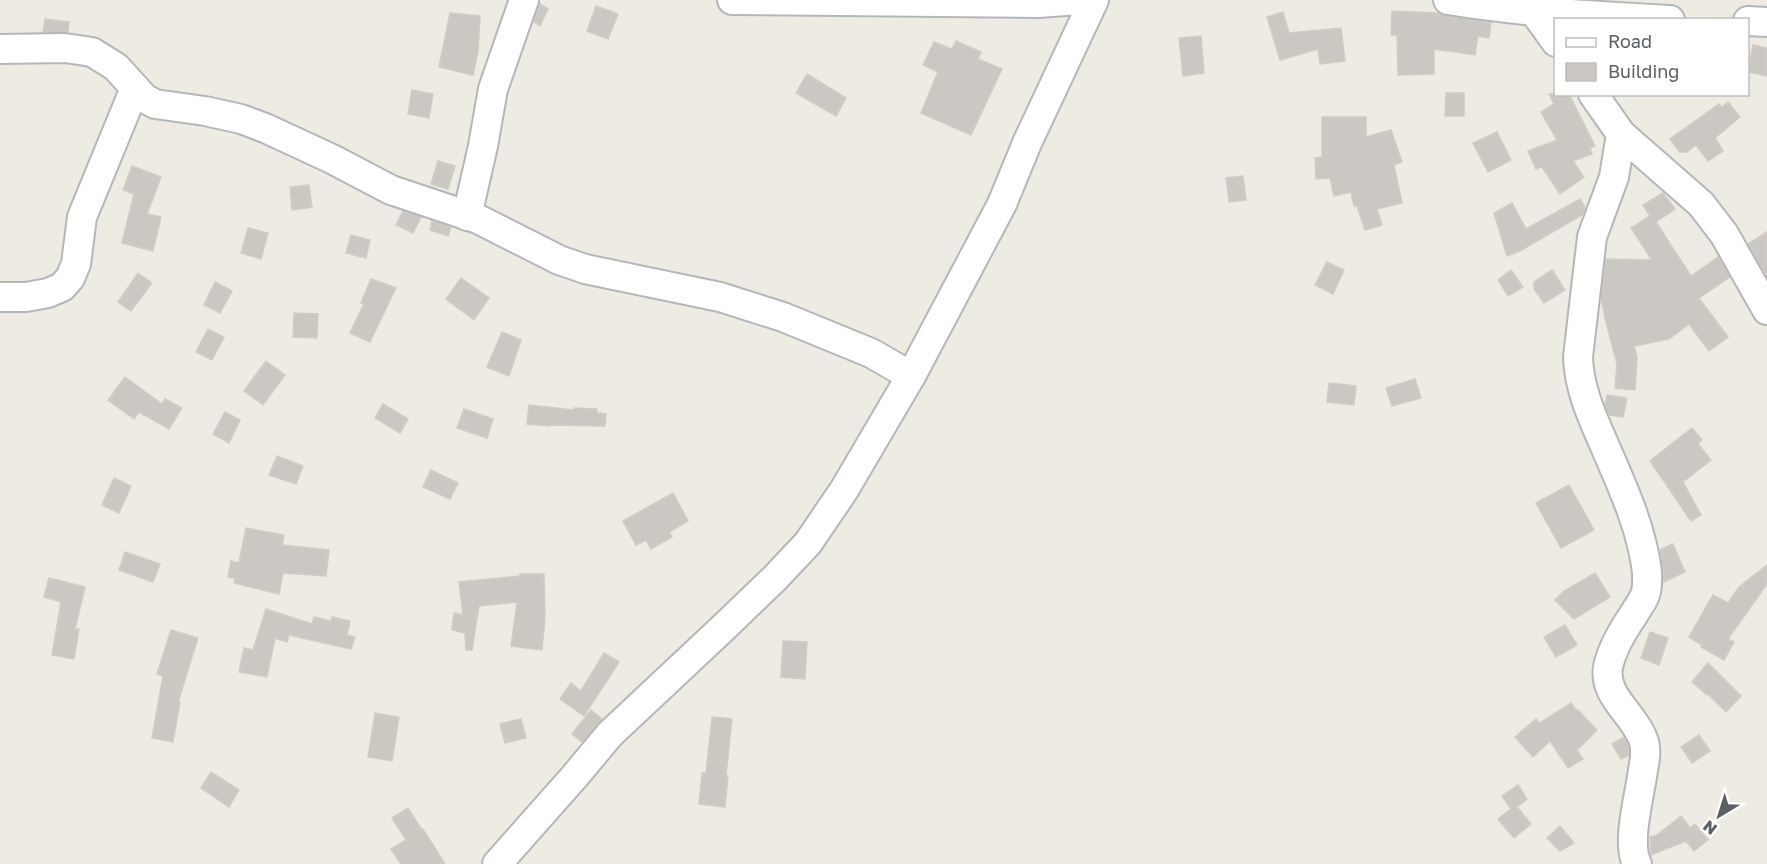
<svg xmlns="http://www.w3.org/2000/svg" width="1767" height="864" viewBox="0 0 1767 864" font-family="'Golos Text',sans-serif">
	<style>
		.building { fill: #cbc7c2; stroke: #d3ccc2; stroke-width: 1.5 }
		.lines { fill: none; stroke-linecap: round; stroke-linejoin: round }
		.minor-casing { stroke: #b4b7ba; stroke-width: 32 }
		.minor { stroke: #fff; stroke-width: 28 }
	</style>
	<rect width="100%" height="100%" fill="#eeebe3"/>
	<g class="building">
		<path d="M540,4L548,9L540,26L534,22Z"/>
		<path d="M596,6L618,14L608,39L587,31Z"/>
		<path d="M1392,11L1438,13L1446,16L1491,23L1489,38L1478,36L1475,55L1434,49V74L1398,75L1397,35H1391Z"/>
		<path d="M1283,12L1289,33L1341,28L1345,61L1320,64L1318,49L1280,60L1267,17Z"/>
		<path d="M450,13L480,16L478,51L473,75L439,67Z"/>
		<path d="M45,19L69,22L68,32H43Z"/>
		<path d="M1201,36L1204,73L1183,76L1179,38Z"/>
		<path d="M956,41L981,52L978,59L1002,69L971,135L921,113L938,72L923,65L934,42L952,49Z"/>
		<path d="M1753,45L1767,48V76L1748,72Z"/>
		<path d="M807,74L846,98L836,116L796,93Z"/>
		<path d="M412,90L433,94L429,118L408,114Z"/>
		<path d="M1446,93H1464V116H1445Z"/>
		<path d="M1549,94H1569L1595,146L1590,148L1592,154L1573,161L1584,177L1560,194L1542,167L1536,169L1528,151L1557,140L1541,112L1554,104Z"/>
		<path d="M1728,102L1740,117L1715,138L1723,151L1708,161L1696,145L1687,152H1680L1670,139L1719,104L1722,107Z"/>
		<path d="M1322,117H1366V137L1391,130L1402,162L1394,165L1402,203L1377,209L1382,225L1365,230L1357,206H1354L1351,192L1334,196L1330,178L1316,179L1315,158L1322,157Z"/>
		<path d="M1497,132L1511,160L1488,172L1473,143Z"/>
		<path d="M438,161L455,166L448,189L431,184Z"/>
		<path d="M132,166L161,177L147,214L161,217L153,251L122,243L134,194L123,190Z"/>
		<path d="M1243,176L1246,200L1229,202L1226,178Z"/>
		<path d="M309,185L312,207L292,210L290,187Z"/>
		<path d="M1663,193L1675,209L1656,222L1691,276L1718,257L1730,277L1699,298L1728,337L1709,351L1689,324L1669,339L1634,346L1637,357L1635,390L1615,388L1617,364L1605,318L1601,298L1606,259L1652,260L1631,228L1650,216L1643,205Z"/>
		<path d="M1580,199L1585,207L1582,215L1520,251L1507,256L1494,213L1512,203L1526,229Z"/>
		<path d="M403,211L421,217L413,233L396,225Z"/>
		<path d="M432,221L451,227L448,236L430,230Z"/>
		<path d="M248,228L268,233L261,259L241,253Z"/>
		<path d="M1767,232V276L1748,244Z"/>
		<path d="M351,235L370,240L366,258L346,253Z"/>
		<path d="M1327,262L1344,270L1333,294L1315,285Z"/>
		<path d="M1511,270L1523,287L1508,296L1498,280Z"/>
		<path d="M1552,270L1565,290L1544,303L1534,289V282Z"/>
		<path d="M138,273L152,283L131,311L118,302Z"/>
		<path d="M461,278L489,298L474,320L446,299Z"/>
		<path d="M371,279L396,288L370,342L350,333L364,304L361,303Z"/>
		<path d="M215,282L232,291L220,313L204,305Z"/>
		<path d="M294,313L318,314L317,338L293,337Z"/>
		<path d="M208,329L224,337L212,360L196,352Z"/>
		<path d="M502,332L521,340L509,376L487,367Z"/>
		<path d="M266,361L285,375L263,405L244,391Z"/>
		<path d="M125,377L162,404L165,399L182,408L169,429L139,412L134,419L108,400Z"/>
		<path d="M1415,379L1421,398L1392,406L1386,388Z"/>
		<path d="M1329,383L1356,386L1354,405L1327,402Z"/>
		<path d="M1607,395L1627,398L1623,417L1609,415L1605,405Z"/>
		<path d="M383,404L408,419L400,433L375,418Z"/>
		<path d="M529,405L574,410V408L597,409V413L606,414L605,426L549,425V426L527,424Z"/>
		<path d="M464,409L493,419L487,438L457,428Z"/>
		<path d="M225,412L240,420L229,443L213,434Z"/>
		<path d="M1692,428L1702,440L1698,444L1711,460L1683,482L1701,515L1691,521L1650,461Z"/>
		<path d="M277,456L303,466L296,484L269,475Z"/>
		<path d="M431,470L458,483L450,499L423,487Z"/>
		<path d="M114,478L131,486L119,513L102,505Z"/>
		<path d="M1569,485L1594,530L1561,548L1536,503Z"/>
		<path d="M673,493L688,521L669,532L672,537L651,549L646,540L636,545L623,521Z"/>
		<path d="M246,528L284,535L282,545L329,550L326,576L283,573L279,594L234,583L235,578L228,577L231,561L239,563Z"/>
		<path d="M1673,544L1685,572L1664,582L1660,550Z"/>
		<path d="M125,552L160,564L153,582L119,570Z"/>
		<path d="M1767,565V584L1728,639L1734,642L1724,660L1701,647L1702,645L1689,637L1713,595L1728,603L1739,587Z"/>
		<path d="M1595,573L1610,597L1574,619L1555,600L1564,591Z"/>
		<path d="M520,574H544L545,616L542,650L511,646L517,602L479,606L472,650H466L465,633L452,630L454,613L463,615L459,582L520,576Z"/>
		<path d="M49,578L85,587L75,629H79L74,659L52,655L61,602L44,597Z"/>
		<path d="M266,609L312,624L314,617L331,621L332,617L350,621L347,635L355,637L351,649L289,635L287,642L275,638L267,677L239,672L244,648L253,650Z"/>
		<path d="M1565,625L1577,645L1556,657L1544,637Z"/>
		<path d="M171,630L198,638L178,702H180L173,742L152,738L163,676L157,674Z"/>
		<path d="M1650,632L1668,638L1659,665L1641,658Z"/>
		<path d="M783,641L807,642L805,679L781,677Z"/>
		<path d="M604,653L619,662L584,716L560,699L571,683L581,691Z"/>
		<path d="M1708,663L1741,696L1726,712L1708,694L1707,695L1692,682Z"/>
		<path d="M1571,703L1576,710H1578L1597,730L1577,750L1583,759L1568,768L1550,741L1533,757L1515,737L1536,719L1540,723Z"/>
		<path d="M591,710L602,719L582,742L572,734Z"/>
		<path d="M375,713L399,717L392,761L368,757Z"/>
		<path d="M712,717L732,719L726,775L728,776L725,807L699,804L702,773H706Z"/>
		<path d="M521,719L526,738L505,743L500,724Z"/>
		<path d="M1699,735L1710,751L1692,763L1681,747Z"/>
		<path d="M1624,737L1628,747L1629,755L1621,759L1612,744Z"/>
		<path d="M211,772L239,790L229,807L201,788Z"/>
		<path d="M1518,785L1527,799L1517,807L1531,824L1514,838L1498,819L1511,809L1502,796Z"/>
		<path d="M408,808L422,830L423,829L445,864H401L391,849L406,840L392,818Z"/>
		<path d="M1681,816L1690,828L1695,824L1708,840L1694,851L1686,841L1651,855L1650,837L1657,835Z"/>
		<path d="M1560,826L1574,843L1560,851L1547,838Z"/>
	</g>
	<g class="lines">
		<defs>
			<g id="minor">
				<path d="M732,0L1038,3L1079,0"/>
				<path d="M1448,0C1521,12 1596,16 1670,20"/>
				<path d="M1533,10L1556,42"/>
				<path d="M1748,21L1767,22"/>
				<path d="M0,49L65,48L92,52L116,67L144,98L155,104L205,111L241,119L265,128L332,159L391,190L478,219L559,260L585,269L720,297L783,317L871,353L911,376"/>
				<path d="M1593,94L1621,134L1701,204L1724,234L1767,310"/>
				<path d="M1621,134L1614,177L1592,237L1578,357C1579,391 1594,421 1607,451C1624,490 1642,530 1647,572C1647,579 1648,587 1645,595C1643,601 1637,608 1634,614C1623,630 1612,648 1608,667C1603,696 1634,714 1643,739C1647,749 1645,760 1643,770C1640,795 1626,842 1637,864"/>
				<path d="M467,216L483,146L493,89L524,0"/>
				<path d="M0,297H26L48,293L62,287L70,278L76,264L82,217L135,88"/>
				<path d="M497,864L575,776L610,734L723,628L775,578L808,543L844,490L911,376L1002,204L1027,143L1094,0"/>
			</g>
		</defs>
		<use href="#minor" class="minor-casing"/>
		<use href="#minor" class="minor"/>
	</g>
	<rect x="1554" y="18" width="195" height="78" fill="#ffffff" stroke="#bdbfc1" stroke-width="1.5"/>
	<rect x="1566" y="38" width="30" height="9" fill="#ffffff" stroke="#bdbfc1" stroke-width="1.5"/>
	<text x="1608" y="48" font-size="18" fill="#5b6064">Road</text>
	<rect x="1566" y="63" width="30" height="18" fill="#cbc7c2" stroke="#bdbfc1" stroke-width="1.5"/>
	<text x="1608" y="78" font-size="18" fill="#5b6064">Building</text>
	<g transform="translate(1719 816) rotate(218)" stroke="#ffffff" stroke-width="4.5" paint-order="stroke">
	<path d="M0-4.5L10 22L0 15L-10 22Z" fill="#5b6064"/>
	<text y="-9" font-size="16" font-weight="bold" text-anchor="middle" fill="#5b6064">N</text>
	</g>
</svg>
